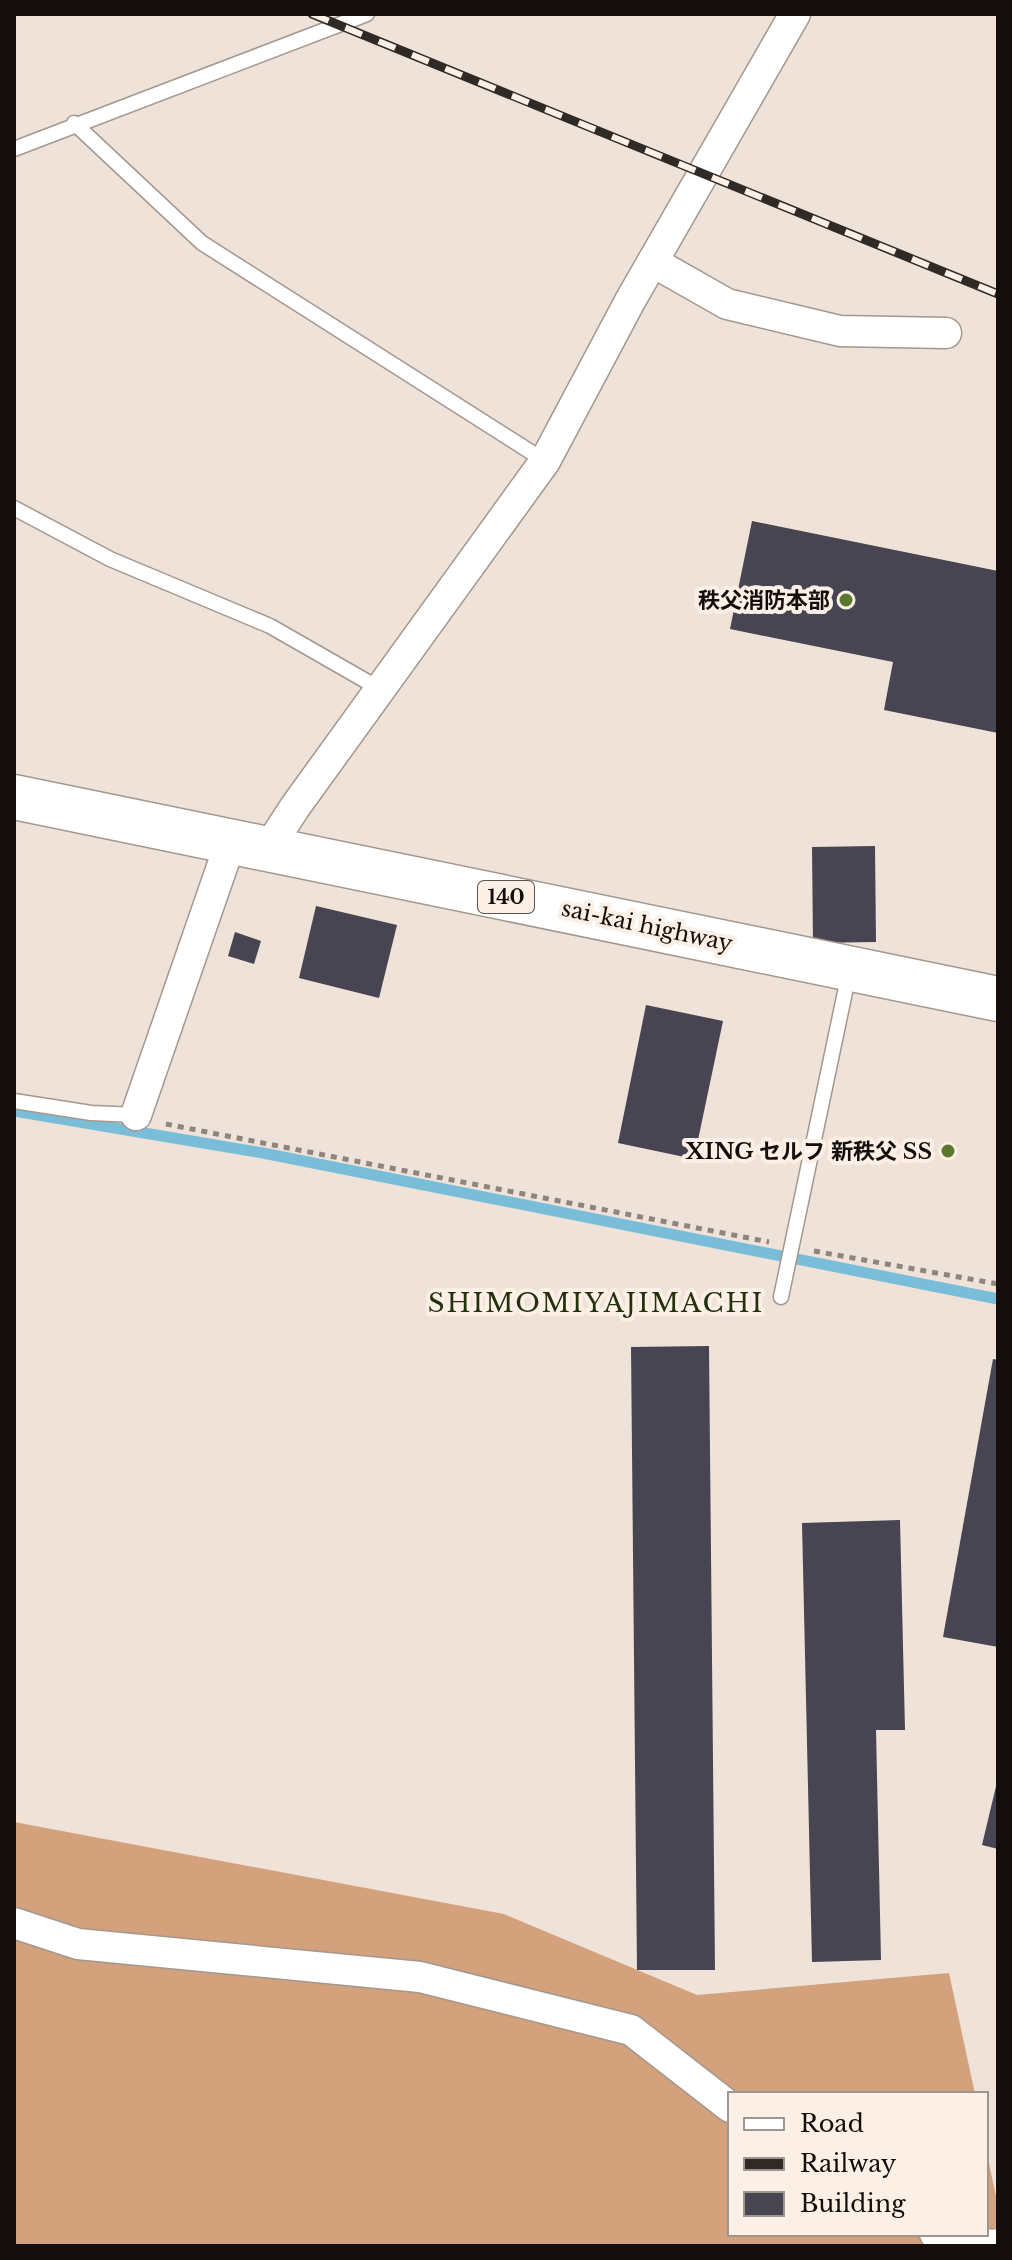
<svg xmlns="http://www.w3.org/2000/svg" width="1012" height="2260" viewBox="0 0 1012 2260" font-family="'Libre Baskerville','Noto Sans JP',serif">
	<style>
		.forest { fill: #d3a17b }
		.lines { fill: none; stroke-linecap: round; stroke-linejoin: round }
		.stream { stroke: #7abdd8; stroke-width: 11 }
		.building { fill: #474551 }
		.service-casing { stroke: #a3978e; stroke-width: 17 }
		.minor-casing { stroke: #a3978e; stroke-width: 33 }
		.trunk-casing { stroke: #a3978e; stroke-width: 47 }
		.path { stroke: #8f857e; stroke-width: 5; stroke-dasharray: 6 6; stroke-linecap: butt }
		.service { stroke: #fff; stroke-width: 14 }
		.minor { stroke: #fff; stroke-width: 30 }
		.trunk { stroke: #fff; stroke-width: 44 }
		.rail-casing { stroke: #302a26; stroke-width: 9 }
		.rail { stroke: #fcefe6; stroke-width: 6; stroke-dasharray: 18; stroke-linecap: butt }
		.poi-dot { fill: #5c782d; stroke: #fcefe6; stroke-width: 3 }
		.labels { text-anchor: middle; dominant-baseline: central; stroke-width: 8; stroke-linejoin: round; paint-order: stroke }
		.shield { fill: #fcefe6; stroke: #59524d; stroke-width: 2 }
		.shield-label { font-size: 20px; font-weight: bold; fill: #130e0b }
		.poi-label { font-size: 22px; font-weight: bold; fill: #130e0b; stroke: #fcefe6; text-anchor: end }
		.street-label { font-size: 22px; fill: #130e0b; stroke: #fcefe6 }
		.quarter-label { font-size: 26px; letter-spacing: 2px; fill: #23310c; stroke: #fcefe6 }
	</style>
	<rect width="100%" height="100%" fill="#efe2d8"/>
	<path class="forest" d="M14,1822L504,1914L697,1995L949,1973L975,2094H730V2234H986V2149L998,2206V2246H14Z"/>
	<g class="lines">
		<path class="stream" d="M14,1111L263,1153L998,1299"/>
	</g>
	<g class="building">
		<path d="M752,521L998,571V733L884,710L893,662L730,629Z"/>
		<path d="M875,846L876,942L813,943L812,847Z"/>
		<path d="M316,906L397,925L379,998L299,978Z"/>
		<path d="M235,932L261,941L254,964L228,956Z"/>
		<path d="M646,1005L723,1021L694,1159L618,1143Z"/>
		<path d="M709,1346L715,1970H637L631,1347Z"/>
		<path d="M993,1359L998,1360V1647L943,1637Z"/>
		<path d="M900,1520L905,1730H876L881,1960L812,1962L802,1523Z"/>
		<path d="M997,1782H998V1849L982,1845Z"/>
	</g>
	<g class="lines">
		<defs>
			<g id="service">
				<path d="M74,123L202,243L545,461"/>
				<path d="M14,149L367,14"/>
				<path d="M14,508L110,559L270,626L380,689"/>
				<path d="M14,1101L91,1113L136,1115"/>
				<path d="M781,1297L849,973"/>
			</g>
			<g id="minor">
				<path d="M653,262L727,304L840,331L946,333"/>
				<path d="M269,847L295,807L545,461L630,301L795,14"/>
				<path d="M136,1115L231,841"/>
				<path d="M14,1923L78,1944L420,1977L631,2030L730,2107"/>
				<path d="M935,2234L991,2245L998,2244"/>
			</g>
			<path id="trunk" d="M14,797L998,999"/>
		</defs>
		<use href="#service" class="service-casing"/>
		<use href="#minor" class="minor-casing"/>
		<use href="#trunk" class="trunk-casing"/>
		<g class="path">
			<path d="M166,1124L769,1242"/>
			<path d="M814,1251L998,1284"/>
		</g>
		<use href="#service" class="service"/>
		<use href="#minor" class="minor"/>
		<use href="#trunk" class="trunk"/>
		<defs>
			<path id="rail" d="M312,14L998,294"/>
		</defs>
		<use href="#rail" class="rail-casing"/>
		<use href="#rail" class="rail"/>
	</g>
	<g class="poi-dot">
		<circle cx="846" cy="600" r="8"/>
		<circle cx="948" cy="1151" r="8"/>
	</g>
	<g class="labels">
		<rect class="shield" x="478" y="881" width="56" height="32" rx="6"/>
		<g class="shield-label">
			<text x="506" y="897">140</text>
		</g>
		<g class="poi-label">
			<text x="830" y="600">秩父消防本部</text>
			<text x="932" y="1151">XING セルフ 新秩父 SS</text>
		</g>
		<g class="street-label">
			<text transform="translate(647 926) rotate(12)">sai-kai highway</text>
		</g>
		<g class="quarter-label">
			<text x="596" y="1303">SHIMOMIYAJIMACHI</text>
		</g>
	</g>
	<rect width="1012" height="2260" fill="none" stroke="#130e0b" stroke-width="32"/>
	<rect x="728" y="2092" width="260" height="144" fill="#fcefe6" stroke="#9f958e" stroke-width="2"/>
	<rect x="744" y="2118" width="40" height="12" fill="#ffffff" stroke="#9f958e" stroke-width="2"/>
	<text x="800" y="2132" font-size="24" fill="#130e0b">Road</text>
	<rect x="744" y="2158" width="40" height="12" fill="#302a26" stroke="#9f958e" stroke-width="2"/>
	<text x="800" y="2172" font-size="24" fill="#130e0b">Railway</text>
	<rect x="744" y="2192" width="40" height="24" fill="#474551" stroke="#9f958e" stroke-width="2"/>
	<text x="800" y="2212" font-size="24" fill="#130e0b">Building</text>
</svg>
